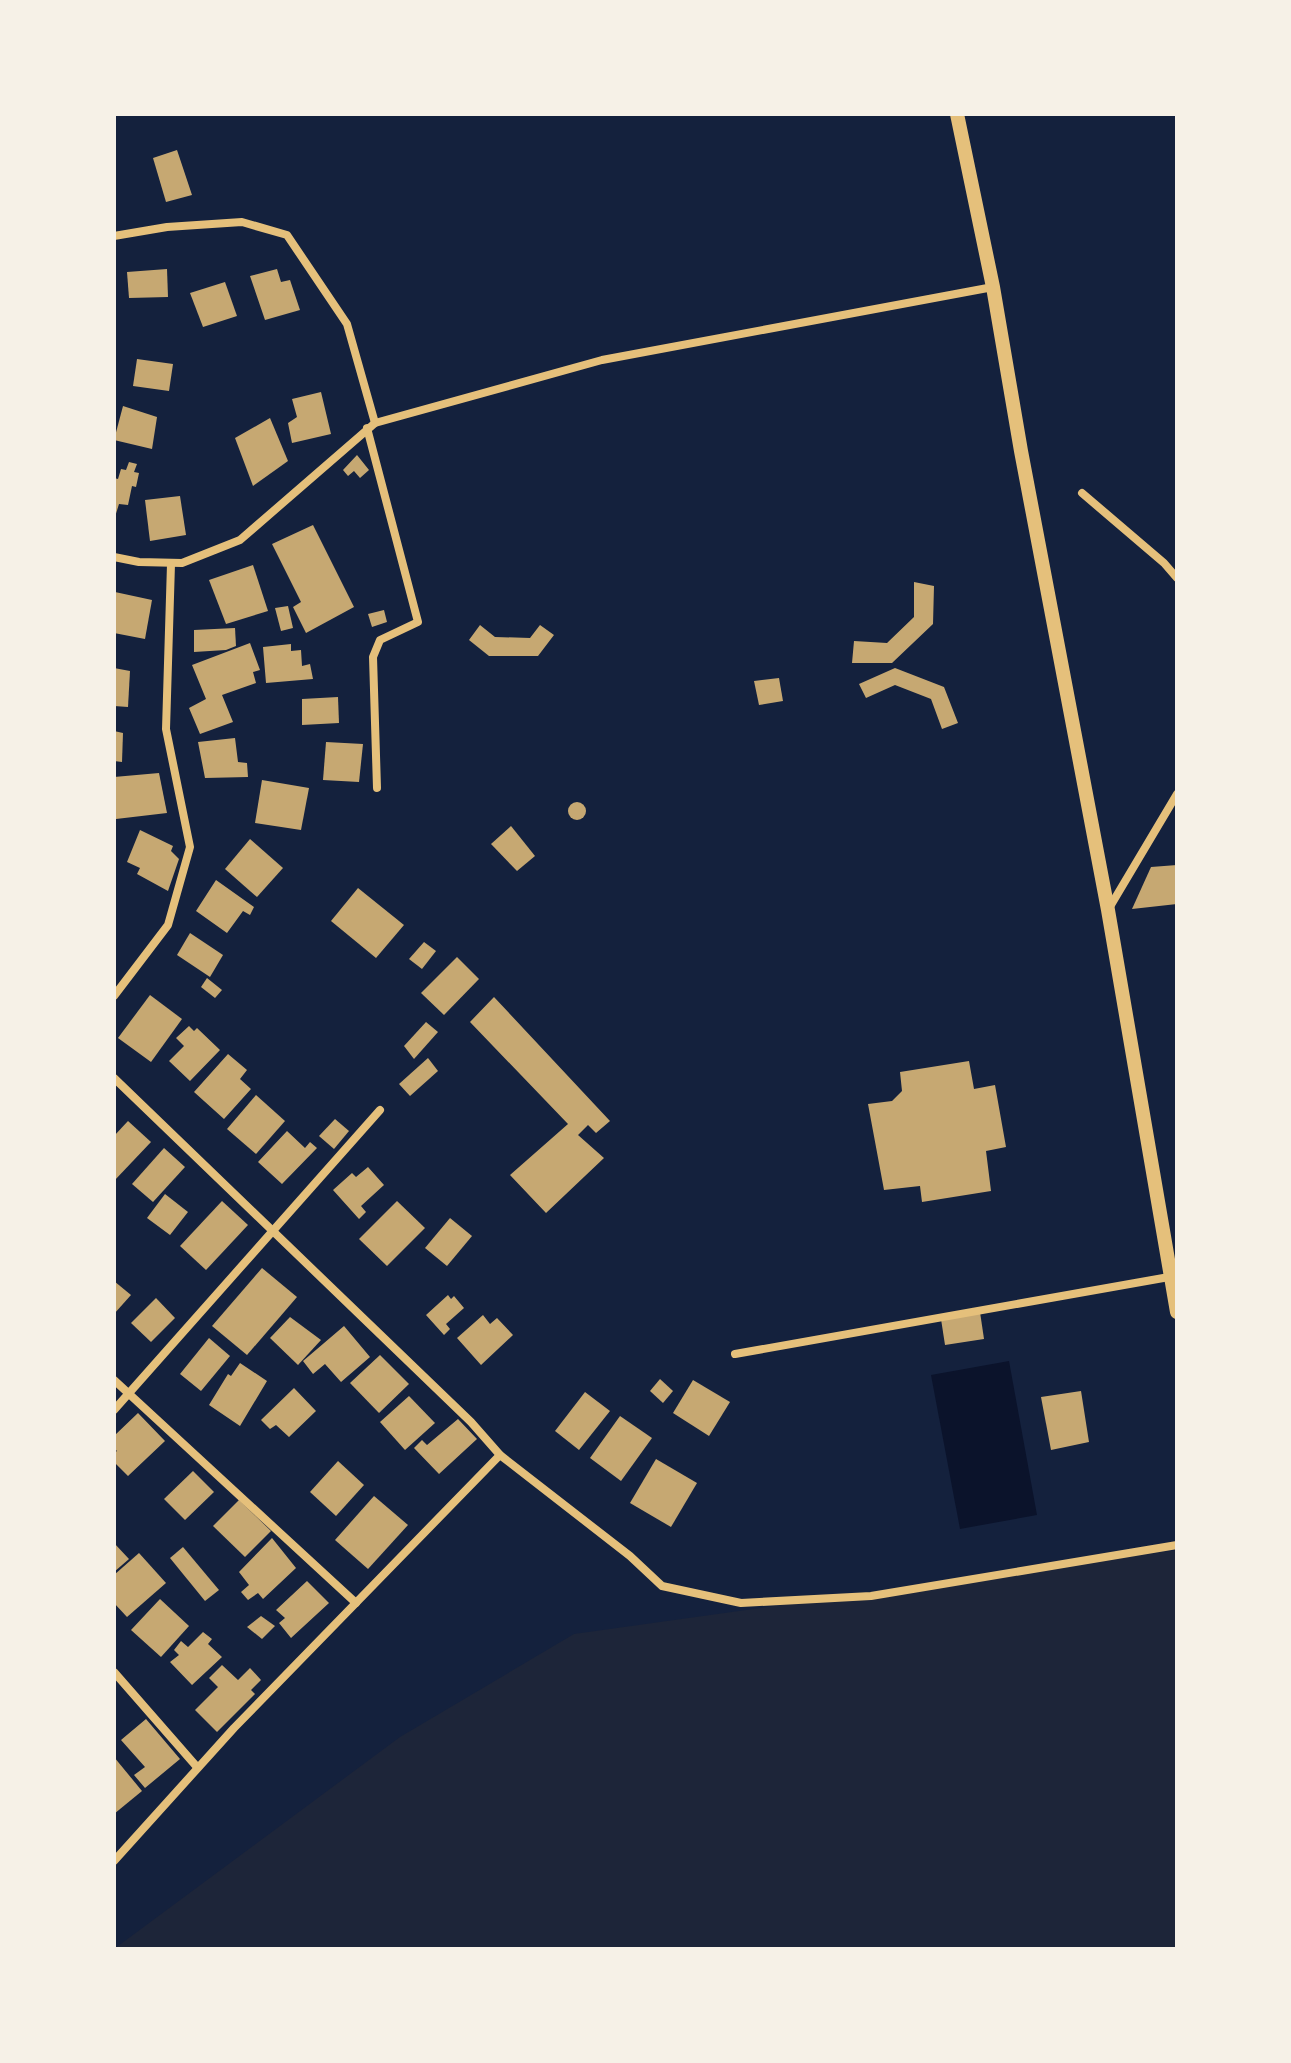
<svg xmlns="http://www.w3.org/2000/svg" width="1291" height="2063" viewBox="0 0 1291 2063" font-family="Merriweather,serif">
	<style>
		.green { fill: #1d2539 }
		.water { fill: #0b132b }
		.building { fill: #c6a872 }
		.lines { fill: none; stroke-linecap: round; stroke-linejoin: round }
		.minor { stroke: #e5c07b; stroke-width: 8 }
		.tertiary { stroke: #e5c07b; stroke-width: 14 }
	</style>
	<rect width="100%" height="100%" fill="#14213d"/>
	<path class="green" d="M1177,1550V1949H114L400,1737L574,1634Z"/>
	<path class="water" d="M1009,1361L1037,1515L960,1529L931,1375Z"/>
	<g class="building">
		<path d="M177,150L192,195L166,202L153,158Z"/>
		<path d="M167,269L168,297L129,298L127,272Z"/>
		<path d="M277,269L281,282L290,280L300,310L265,320L250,276Z"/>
		<path d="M225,282L237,316L203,327L190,293Z"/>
		<path d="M137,359L173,364L169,391L133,386Z"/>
		<path d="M321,392L331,434L292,443L288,423L297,417L292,399Z"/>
		<path d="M123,406L157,417L152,449L114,440Z"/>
		<path d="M270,418L288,461L253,486L235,438Z"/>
		<path d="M357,455L369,470L360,478L354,471L348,476L343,470Z"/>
		<path d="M129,462L137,464L134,472L139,473L136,487L132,486L128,505L119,504L114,520V478L118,479L121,469L126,470Z"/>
		<path d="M180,496L186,535L150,541L145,500Z"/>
		<path d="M313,525L354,607L306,633L293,607L301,602L272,544Z"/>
		<path d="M253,565L268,611L226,624L209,580Z"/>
		<path d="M914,582L934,586L933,624L892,663H852L854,641L887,643L914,617Z"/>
		<path d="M115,592L152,600L145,639L114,633Z"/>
		<path d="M288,606L293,628L281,631L275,608Z"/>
		<path d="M384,610L387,622L372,627L368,614Z"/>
		<path d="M480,625L495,637L530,638L540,625L554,635L538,656H489L469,640Z"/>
		<path d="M235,628L236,646L226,650L194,652V630Z"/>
		<path d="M250,643L260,670L253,672L256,683L222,695L233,722L200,734L189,708L206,699L192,665Z"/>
		<path d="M291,644V651L301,650L302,666L310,664L313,679L266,683L263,647Z"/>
		<path d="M114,668L130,671L128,707L114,706Z"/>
		<path d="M895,668L944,687L958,723L942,729L931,699L895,685L866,698L859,684Z"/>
		<path d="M779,678L783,701L759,705L754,681Z"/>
		<path d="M338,697L339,723L302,725V699Z"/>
		<path d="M114,731L123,733L122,762L114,761Z"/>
		<path d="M235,738L238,762L247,763L248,777L205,778L198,742Z"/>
		<path d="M326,742L363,744L359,782L323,780Z"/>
		<path d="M159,773L167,813L116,819L114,777Z"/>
		<path d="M262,780L309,788L301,830L255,823Z"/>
		<circle cx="577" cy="811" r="9"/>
		<path d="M511,826L535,856L517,871L491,844Z"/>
		<path d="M140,830L173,846L171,851L179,859L168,891L137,874L140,868L127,862Z"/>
		<path d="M250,839L283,868L257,897L225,869Z"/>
		<path d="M1177,865V904L1132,909L1151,867Z"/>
		<path d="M216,880L254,907L250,915L243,911L227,933L196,911Z"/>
		<path d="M358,888L404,925L376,958L331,921Z"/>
		<path d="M190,933L223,955L210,977L177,955Z"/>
		<path d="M424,942L436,951L422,969L409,959Z"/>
		<path d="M457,957L479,979L444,1015L421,993Z"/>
		<path d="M207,978L222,990L215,998L201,987Z"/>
		<path d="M150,995L182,1019L151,1062L118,1038Z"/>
		<path d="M494,997L610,1121L596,1133L588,1125L578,1135L604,1158L546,1213L510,1175L568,1124L470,1022Z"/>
		<path d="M426,1022L438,1032L414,1059L404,1046Z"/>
		<path d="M189,1026L194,1031L197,1028L220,1050L190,1081L169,1061L184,1046L176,1038Z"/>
		<path d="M228,1054L247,1070L240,1079L251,1089L224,1119L194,1092Z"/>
		<path d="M428,1058L438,1071L410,1096L399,1084Z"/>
		<path d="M969,1061L974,1089L995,1085L1006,1147L986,1151L991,1191L922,1202L920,1186L884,1190L868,1104L892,1101L902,1091L900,1072Z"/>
		<path d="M256,1095L285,1121L256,1154L227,1129Z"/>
		<path d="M335,1119L349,1131L334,1149L319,1136Z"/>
		<path d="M128,1121L151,1142L114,1181V1136Z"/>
		<path d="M287,1131L305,1148L310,1142L317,1148L282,1184L258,1162Z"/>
		<path d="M164,1148L185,1167L153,1202L132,1184Z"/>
		<path d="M368,1167L384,1185L361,1206L366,1212L359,1219L333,1190L352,1173L356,1177Z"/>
		<path d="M165,1194L188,1212L170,1235L147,1218Z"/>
		<path d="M222,1201L248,1225L206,1270L180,1246Z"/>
		<path d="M397,1201L425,1228L387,1266L359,1239Z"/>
		<path d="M450,1218L472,1236L447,1266L425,1248Z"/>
		<path d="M262,1268L297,1297L247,1355L212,1326Z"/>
		<path d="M114,1281L131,1295L114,1314Z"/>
		<path d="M448,1295L451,1299L454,1296L464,1308L446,1324L450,1329L444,1335L426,1315Z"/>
		<path d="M156,1298L175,1318L151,1342L131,1323Z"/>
		<path d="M980,1312L984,1339L945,1345L941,1319Z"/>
		<path d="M483,1315L490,1324L497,1318L513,1335L481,1365L457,1338Z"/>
		<path d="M290,1317L321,1340L298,1365L270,1338Z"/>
		<path d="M344,1326L370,1357L341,1382L325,1364L313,1374L303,1361Z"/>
		<path d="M209,1338L230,1356L201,1391L180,1374Z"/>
		<path d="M380,1355L409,1384L379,1413L350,1383Z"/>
		<path d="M240,1363L267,1381L240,1426L209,1405L228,1374L231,1376Z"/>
		<path d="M660,1379L673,1391L663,1403L650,1391Z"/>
		<path d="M693,1380L730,1402L709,1436L673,1413Z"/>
		<path d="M294,1388L316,1411L289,1437L276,1425L270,1429L261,1420Z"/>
		<path d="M1081,1391L1089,1442L1051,1450L1041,1397Z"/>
		<path d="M585,1392L610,1411L579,1450L555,1431Z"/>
		<path d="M409,1396L435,1423L405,1450L380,1422Z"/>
		<path d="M138,1413L165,1441L128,1476L114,1462V1453L117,1451L114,1448V1436Z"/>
		<path d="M620,1416L652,1438L621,1481L590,1458Z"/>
		<path d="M458,1419L477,1439L439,1474L414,1448L422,1440L427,1445Z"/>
		<path d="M656,1459L697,1483L671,1527L630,1503Z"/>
		<path d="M338,1461L364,1485L336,1516L310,1492Z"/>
		<path d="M193,1471L214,1492L185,1520L164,1499Z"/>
		<path d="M374,1496L408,1525L368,1569L335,1540Z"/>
		<path d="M239,1500L271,1531L245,1557L213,1526Z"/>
		<path d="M272,1538L296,1568L263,1599L258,1593L248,1600L241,1592L249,1585L239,1572Z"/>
		<path d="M114,1543L129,1559L114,1572Z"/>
		<path d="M183,1547L219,1590L205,1601L170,1558Z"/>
		<path d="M139,1553L166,1583L127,1617L114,1603V1575Z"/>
		<path d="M307,1581L329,1603L291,1638L279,1623L285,1618L276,1610Z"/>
		<path d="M160,1599L189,1626L161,1657L131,1630Z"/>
		<path d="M261,1616L275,1626L262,1639L247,1627Z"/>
		<path d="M203,1632L212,1639L208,1644L222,1657L192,1685L170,1662L179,1655L174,1650L181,1641L188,1647Z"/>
		<path d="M222,1665L238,1680L250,1668L261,1680L251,1690L255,1694L217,1732L195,1710L218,1687L209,1678Z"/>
		<path d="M146,1719L180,1759L145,1788L134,1775L145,1767L121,1740Z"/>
		<path d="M114,1757L142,1791L114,1814Z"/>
	</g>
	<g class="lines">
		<g class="minor">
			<path d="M114,236L167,227L242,222L287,235L347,324L375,423"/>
			<path d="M367,428L418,622L380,640L373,657L377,788"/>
			<path d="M1082,493L1164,563L1177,578"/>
			<path d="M114,557L139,562L182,563L240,540L375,423L602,360L993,287"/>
			<path d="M1108,910L1177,794"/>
			<path d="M114,996L168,925L190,847L166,729L171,564"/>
			<path d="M114,1078L471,1422L500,1455L630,1556L662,1586L741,1603L871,1596L1177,1545"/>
			<path d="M735,1354L1169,1277"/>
			<path d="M114,1380L356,1603"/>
			<path d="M114,1410L380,1110"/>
			<path d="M114,1672L197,1767"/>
			<path d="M114,1861L234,1728L500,1455"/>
		</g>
		<path class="tertiary" d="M957,114L993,287L1021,451L1108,910L1177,1312"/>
	</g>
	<rect width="1291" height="2063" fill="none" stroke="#f6f1e7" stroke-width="232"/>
</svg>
